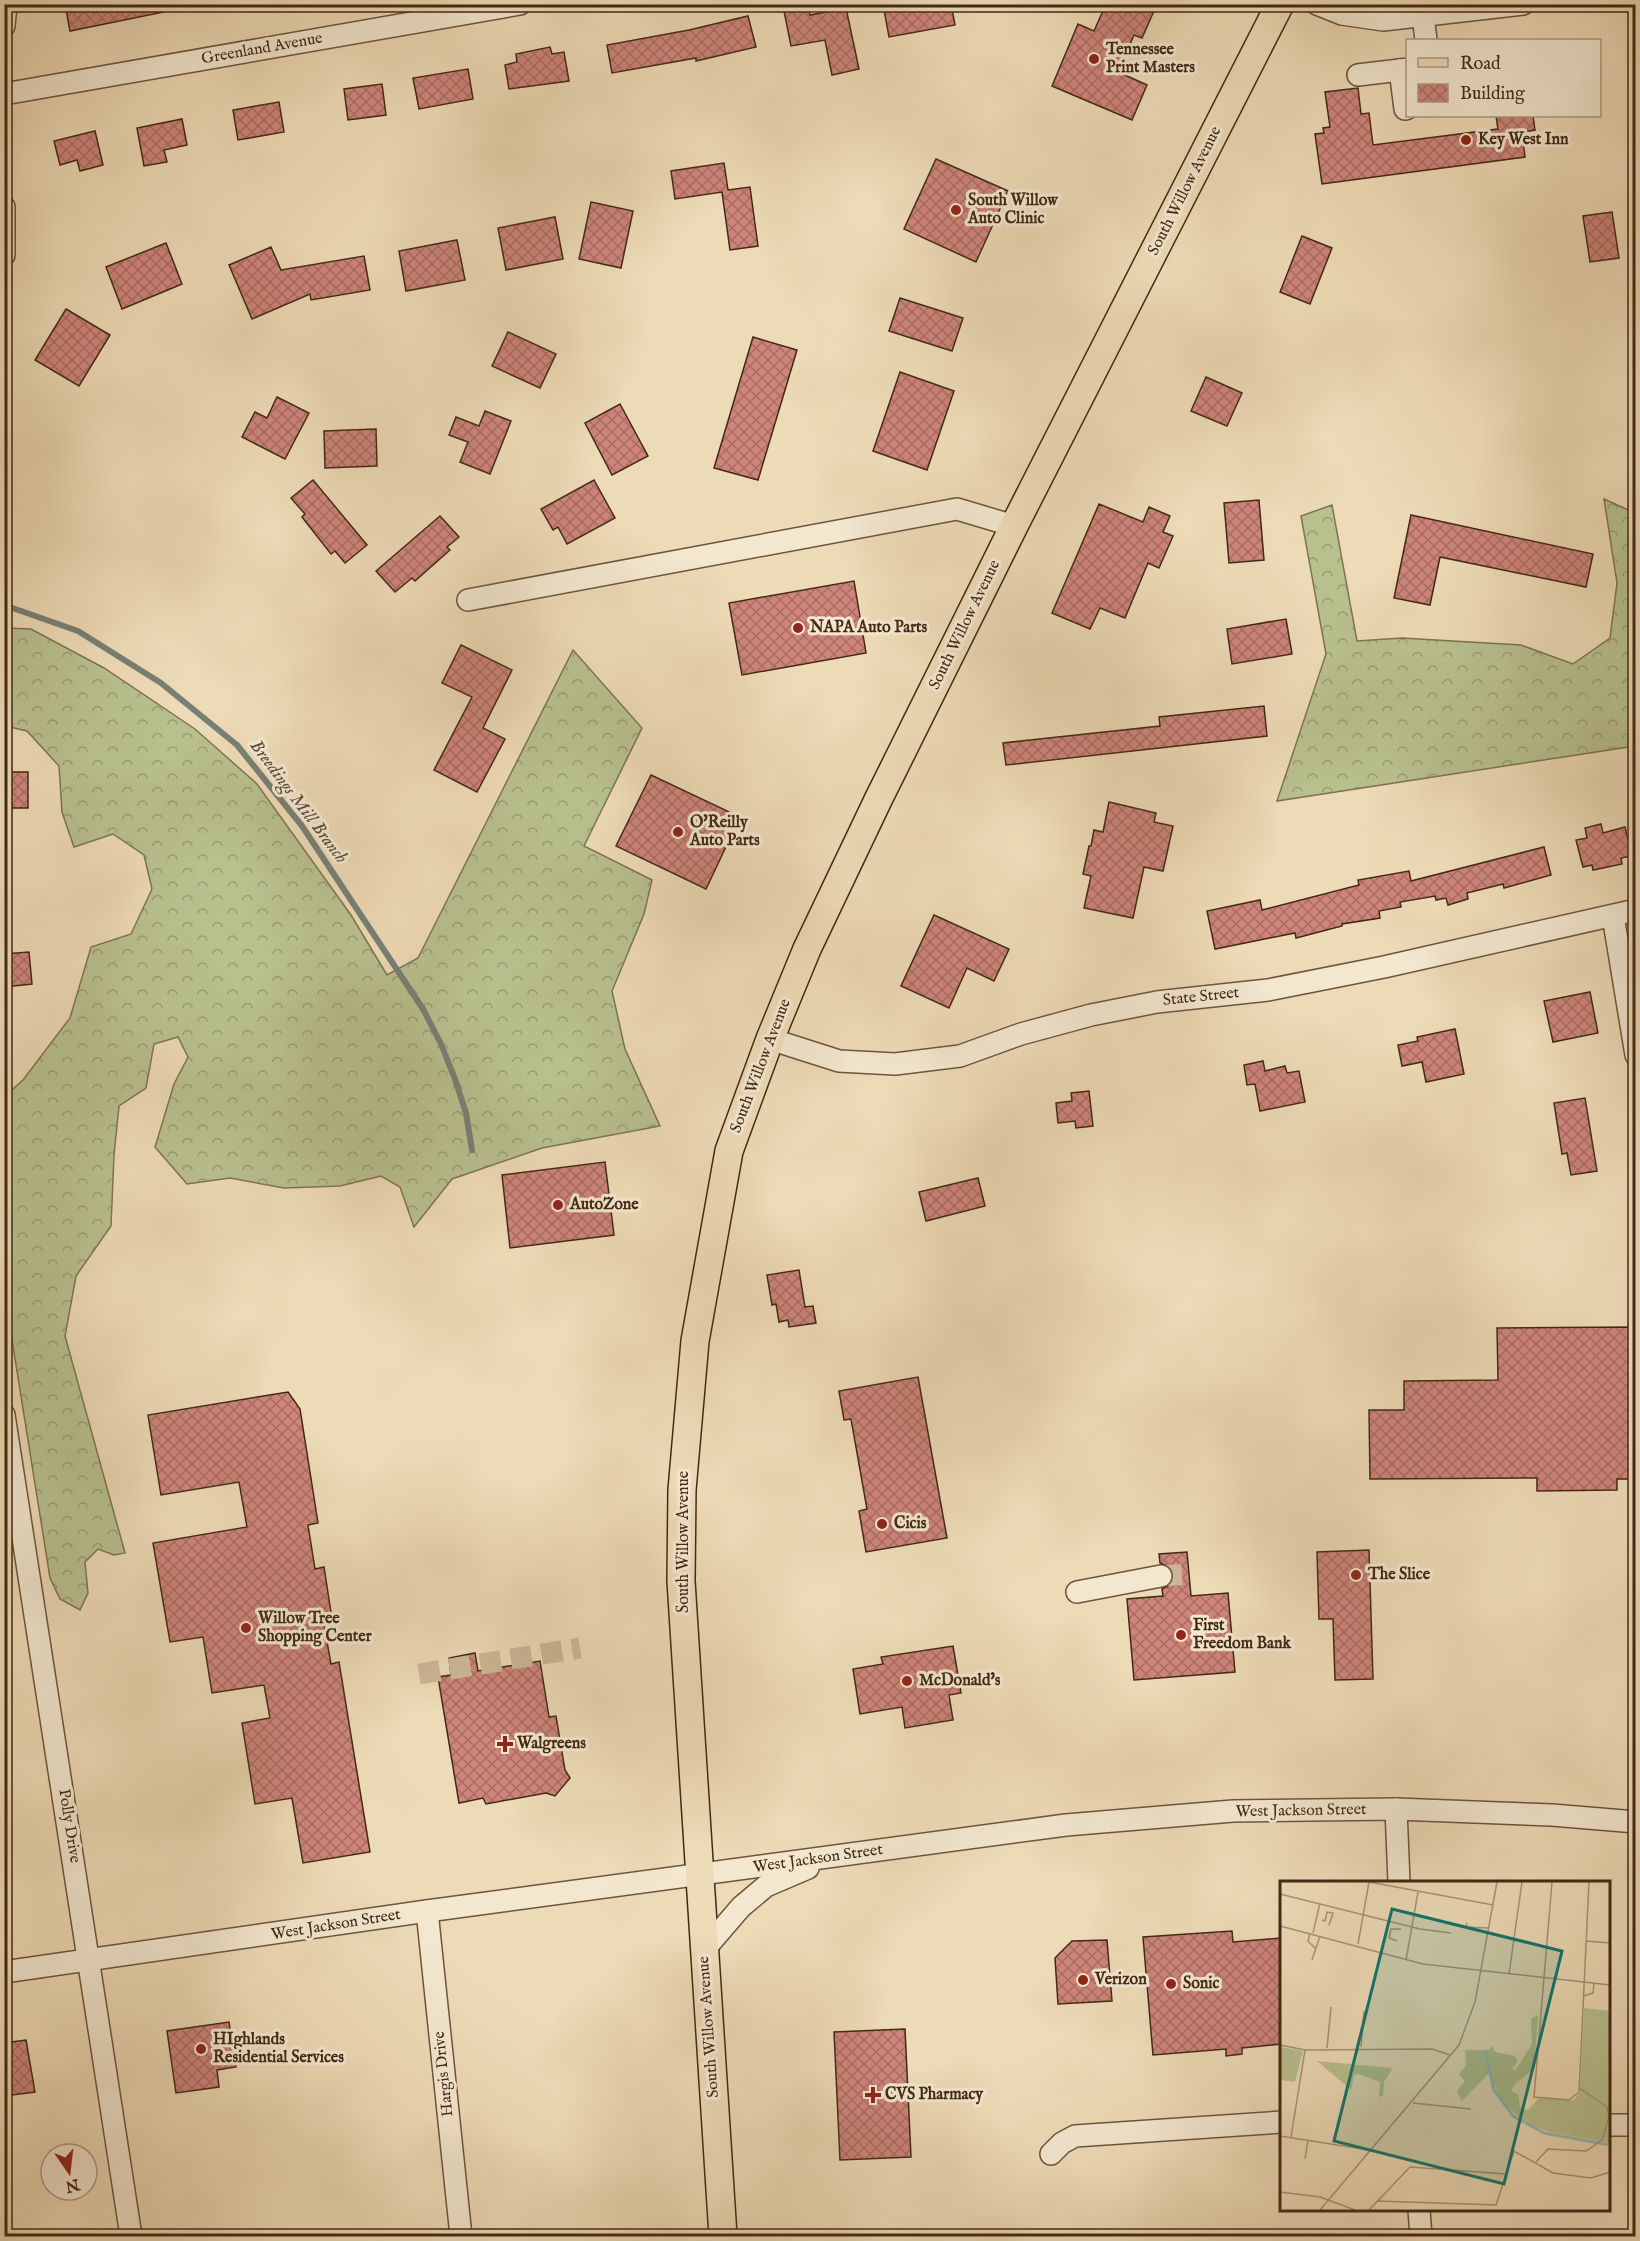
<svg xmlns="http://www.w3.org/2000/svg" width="1640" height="2241" viewBox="0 0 1640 2241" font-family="'IM FELL English',serif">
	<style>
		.forest { fill: url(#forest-crowns); stroke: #7d7451; stroke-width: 1.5 }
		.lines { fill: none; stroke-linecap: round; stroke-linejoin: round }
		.stream { stroke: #778075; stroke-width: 6 }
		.building { fill: url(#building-cross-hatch); stroke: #422914; stroke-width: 1.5 }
		.minor-tunnel { stroke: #cbb796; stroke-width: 21; stroke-dasharray: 21 10; stroke-linecap: butt }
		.minor-casing { stroke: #6d553c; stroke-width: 24 }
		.major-casing { stroke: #422914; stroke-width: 30 }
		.minor { stroke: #f3e7d0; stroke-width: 21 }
		.major { stroke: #eddab6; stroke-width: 27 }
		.poi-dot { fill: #8f2418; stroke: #f3e7d0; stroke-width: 2 }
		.labels { text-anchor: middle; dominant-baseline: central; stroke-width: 6; stroke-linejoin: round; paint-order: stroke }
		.street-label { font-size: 16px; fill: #422914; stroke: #f3e7d0 }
		.poi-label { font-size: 16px; font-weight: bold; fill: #422914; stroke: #f3e7d0; text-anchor: start }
		.water-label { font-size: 18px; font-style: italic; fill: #584d3c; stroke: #f3e7d0 }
		.inset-river { fill: none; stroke: #9abab5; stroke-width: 3 }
		.inset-road { fill: none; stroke: #a99375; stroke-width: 1.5 }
		.view { fill: #0f766e; fill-opacity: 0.15; stroke: #0f766e; stroke-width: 3 }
		.inset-edge { fill: none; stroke: #422914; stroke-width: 3 }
	</style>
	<defs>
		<pattern id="forest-crowns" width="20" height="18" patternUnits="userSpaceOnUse" patternTransform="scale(1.5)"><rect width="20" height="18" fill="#b8c08e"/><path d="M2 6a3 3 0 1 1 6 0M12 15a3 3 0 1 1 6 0" fill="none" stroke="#979c73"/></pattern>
		<pattern id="building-cross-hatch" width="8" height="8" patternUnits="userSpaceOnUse" patternTransform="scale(1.5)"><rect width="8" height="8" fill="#ce847a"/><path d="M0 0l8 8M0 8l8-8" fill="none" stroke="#a96c63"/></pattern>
	</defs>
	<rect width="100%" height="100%" fill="#eddab6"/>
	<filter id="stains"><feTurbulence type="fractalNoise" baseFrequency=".00333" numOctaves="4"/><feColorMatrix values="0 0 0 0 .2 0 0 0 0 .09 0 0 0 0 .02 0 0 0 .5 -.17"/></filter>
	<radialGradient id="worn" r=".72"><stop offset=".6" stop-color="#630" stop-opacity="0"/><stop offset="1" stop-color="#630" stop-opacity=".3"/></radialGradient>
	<g class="forest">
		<path d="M1604,499L1635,513V746L1277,801L1326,654L1301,516L1332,505L1357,641L1402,638L1521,645L1573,664L1610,638L1617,583Z"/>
		<path d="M5,621L9,623L6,628L31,629L104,668L195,729L257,784L351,915L387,975L418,958L573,650L642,728L584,846L652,880L644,914L612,991L625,1049L660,1126L542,1148L452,1179L414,1227L400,1187L381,1176L340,1186L284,1188L230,1178L187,1184L155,1147L174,1084L188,1057L178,1037L154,1044L146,1088L119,1106L114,1155L111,1226L76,1276L65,1336L125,1553L114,1555L98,1549L85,1562L88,1593L80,1610L60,1599L50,1578L5,1296V1096L23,1080L70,1018L91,947L131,934L152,889L144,855L113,834L74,847L62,812L59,766L27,731L5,726Z"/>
	</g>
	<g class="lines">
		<path class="stream" d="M4,605L78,631L161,683L237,745L302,826L423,1009L441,1044L455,1079L466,1113L472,1150"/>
	</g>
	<g class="building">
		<path d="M65,4H164V12L70,31Z"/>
		<path d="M883,4H951L955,25L889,37Z"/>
		<path d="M1106,4H1157L1142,38L1134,35L1118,72L1147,85L1132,120L1052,86L1078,24L1094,31Z"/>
		<path d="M808,6L810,15L846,8L859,69L832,75L825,40L791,46L784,11Z"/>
		<path d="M748,16L756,47L696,61V58L612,73L607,45L689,30Z"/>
		<path d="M550,47L552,54L564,52L569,81L509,89L505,65L517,62L516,54Z"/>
		<path d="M468,69L473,99L419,109L413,78Z"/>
		<path d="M382,84L386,115L348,120L344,89Z"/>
		<path d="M1358,88L1361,114L1369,113L1373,145L1498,129L1496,116H1533L1535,130L1522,132L1525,157L1322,184L1315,134L1324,133L1323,128L1330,127L1325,92Z"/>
		<path d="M279,102L284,132L238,140L233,110Z"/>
		<path d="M182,119L187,145L164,150L167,162L144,166L137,128Z"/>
		<path d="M95,131L103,165L80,171L77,160L60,165L54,141Z"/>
		<path d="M936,159L1008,191L976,262L904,229Z"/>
		<path d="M724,163L728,190L750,187L758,246L730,250L722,192L675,199L671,171Z"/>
		<path d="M591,202L633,211L621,268L579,259Z"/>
		<path d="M1612,212L1619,258L1590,262L1583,216Z"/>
		<path d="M555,217L563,259L506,270L498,228Z"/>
		<path d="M1302,236L1332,248L1310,304L1280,292Z"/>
		<path d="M457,240L465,280L406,291L399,251Z"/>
		<path d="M166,243L182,284L122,309L106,267Z"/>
		<path d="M271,247L281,270L364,256L370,290L311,300L310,294L252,319L229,265Z"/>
		<path d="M900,298L963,318L952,351L889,331Z"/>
		<path d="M66,309L110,335L79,386L35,360Z"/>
		<path d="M508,332L556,354L540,388L492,366Z"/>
		<path d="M753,337L797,350L758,480L714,468Z"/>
		<path d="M900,372L954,391L927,470L873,451Z"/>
		<path d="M1206,377L1242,393L1227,426L1191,411Z"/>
		<path d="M277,397L309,413L285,459L242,437L255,412L267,418Z"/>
		<path d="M620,404L648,456L612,475L585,423Z"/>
		<path d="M485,411L511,421L490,474L460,462L468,442L449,435L456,417L479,426Z"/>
		<path d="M376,429L377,466L325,468L324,431Z"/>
		<path d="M313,480L367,545L345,563L335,551L331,554L302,517L305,514L291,498Z"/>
		<path d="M594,480L615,518L567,544L558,527L553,530L541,509Z"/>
		<path d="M1259,500L1264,560L1229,563L1224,503Z"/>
		<path d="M1099,504L1143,522L1149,507L1170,516L1163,532L1173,536L1159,568L1148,563L1125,618L1100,608L1090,629L1052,613Z"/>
		<path d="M1411,515L1593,554L1586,587L1440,557L1430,605L1394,598Z"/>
		<path d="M440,516L459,537L447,547L450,550L415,581L412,578L395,592L376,571Z"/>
		<path d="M854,581L866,653L742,675L729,603Z"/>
		<path d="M1286,619L1292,654L1232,664L1227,629Z"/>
		<path d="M461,645L512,670L483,728L505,739L477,792L434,770L472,697L442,683Z"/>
		<path d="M1264,706L1267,736L1006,765L1003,743L1160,726L1159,717Z"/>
		<rect x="4" y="772" width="24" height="36"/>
		<path d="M651,775L740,817L706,889L616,846Z"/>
		<path d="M1109,802L1156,813L1154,822L1173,826L1163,871L1144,867L1133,918L1084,908L1091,876L1083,874L1089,846H1091L1094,830L1103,832Z"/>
		<path d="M1601,824L1603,833L1625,827L1632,856L1621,858L1622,864L1593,870L1592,865L1583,867L1576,840L1587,838L1585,828Z"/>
		<path d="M1544,847L1551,875L1504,888L1503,884L1467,893L1468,899L1448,905L1446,898L1436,900L1435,896L1400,902L1401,907L1379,911L1380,918L1342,924V926L1296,938L1295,933L1215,949L1207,911L1260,900L1262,910L1359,885L1358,880L1409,871L1411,881Z"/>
		<path d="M934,915L1009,949L994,981L967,968L949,1008L901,986Z"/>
		<path d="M29,952L32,984L4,987V954Z"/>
		<path d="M1590,992L1598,1033L1553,1042L1544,1001Z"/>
		<path d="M1455,1029L1464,1074L1426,1082L1422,1062L1402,1066L1398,1045L1418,1041L1417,1037Z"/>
		<path d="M1263,1061L1265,1071L1285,1066L1287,1073L1299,1071L1305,1102L1260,1111L1255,1084L1247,1085L1244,1065Z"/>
		<path d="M1089,1091L1093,1126L1076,1128L1075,1121L1058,1123L1056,1103L1072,1101L1071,1093Z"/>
		<path d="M1585,1098L1597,1171L1571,1175L1567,1153L1562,1154L1554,1103Z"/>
		<path d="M605,1162L614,1235L510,1248L502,1175Z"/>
		<path d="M978,1178L985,1206L926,1221L919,1192Z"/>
		<path d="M799,1270L805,1307L813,1306L816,1323L789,1327L788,1320L779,1322L776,1304L772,1305L767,1275Z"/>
		<path d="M1635,1327V1479H1617V1490L1537,1491V1478L1370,1479L1369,1410H1404V1381L1498,1380L1497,1328Z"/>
		<path d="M918,1377L947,1538L866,1552L859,1511L867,1509L851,1419L844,1420L839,1391Z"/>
		<path d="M288,1392L300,1409L318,1523L308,1525L315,1569L324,1567L332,1619L323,1620L331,1664L339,1662L370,1852L303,1863L292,1798L255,1804L242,1723L270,1718L264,1685L212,1693L203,1637L170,1642L153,1543L247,1527L239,1482L161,1495L148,1415Z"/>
		<path d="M1369,1550L1373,1679L1335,1680L1333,1619H1319L1317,1552Z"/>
		<path d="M1187,1552L1191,1596L1228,1593L1235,1672L1134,1680L1127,1599L1163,1596L1162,1589L1170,1585L1174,1574L1170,1567L1160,1563L1159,1554Z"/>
		<path d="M953,1646L961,1693L949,1695L953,1720L905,1728L902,1707L860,1714L853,1669L883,1664L881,1657Z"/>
		<path d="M475,1653L478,1671L540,1661L549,1717L556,1716L565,1770L570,1778L555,1796L546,1793L486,1804L483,1798L459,1803L438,1677L451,1675L449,1658Z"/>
		<path d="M1232,1931L1233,1942L1281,1938V2044L1242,2048V2054L1226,2056V2049L1153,2055L1143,1937Z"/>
		<path d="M1107,1940L1112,2001L1058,2004L1055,1958L1072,1941Z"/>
		<path d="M229,2022L236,2067L217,2070L219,2087L176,2093L167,2031Z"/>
		<path d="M905,2029L911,2157L840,2160L834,2032Z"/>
		<path d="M26,2040L35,2092L4,2096V2043Z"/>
	</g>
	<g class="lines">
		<g class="minor-tunnel">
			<path d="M1161,1576L1189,1574"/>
			<path d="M419,1674L580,1648"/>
		</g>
		<defs>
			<g id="minor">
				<path d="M1317,4L1342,14L1383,20L1523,4"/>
				<path d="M1423,16L1426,40"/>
				<path d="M4,26L6,4"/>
				<path d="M1400,70L1405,109L1408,108"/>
				<path d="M1358,75L1408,69"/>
				<path d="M4,94L520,4"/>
				<path d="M4,207V255"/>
				<path d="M468,600L957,509L1014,526"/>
				<path d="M1613,916L1636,1055"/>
				<path d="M770,1039L839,1061L895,1064L960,1056L1021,1034L1091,1015L1157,1002L1268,990L1384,967L1636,910"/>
				<path d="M4,1415L131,2236"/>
				<path d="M1077,1592L1161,1576"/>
				<path d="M1396,1809L1399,1882"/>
				<path d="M427,1911L461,2236"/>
				<path d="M704,1950L741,1907L766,1886L808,1868"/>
				<path d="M4,1972L427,1911L1066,1825L1233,1811L1396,1809L1552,1815L1636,1822"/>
				<path d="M1608,2125H1636"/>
				<path d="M1051,2154L1062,2143L1075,2136L1282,2122"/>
				<path d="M1419,2210L1421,2236"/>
			</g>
			<path id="major" d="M723,2236L681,1581L682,1490L695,1341L729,1151L770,1039L807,949L878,800L1014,526L1280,4"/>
		</defs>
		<use href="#minor" class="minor-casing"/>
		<use href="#major" class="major-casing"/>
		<use href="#minor" class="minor"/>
		<use href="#major" class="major"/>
	</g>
	<g class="poi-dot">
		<circle cx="1094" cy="59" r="6"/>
		<circle cx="1466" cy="140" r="6"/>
		<circle cx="956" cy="210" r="6"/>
		<circle cx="798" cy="628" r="6"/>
		<circle cx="678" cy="832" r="6"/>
		<circle cx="558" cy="1205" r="6"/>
		<circle cx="882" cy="1524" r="6"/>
		<circle cx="1356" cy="1575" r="6"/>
		<circle cx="246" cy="1628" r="6"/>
		<circle cx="1181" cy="1635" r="6"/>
		<circle cx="907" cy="1681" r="6"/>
		<path d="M502 1735h6v6h6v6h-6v6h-6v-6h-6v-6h6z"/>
		<circle cx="1083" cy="1980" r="6"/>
		<circle cx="1171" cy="1984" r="6"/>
		<circle cx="201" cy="2049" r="6"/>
		<path d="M870 2086h6v6h6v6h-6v6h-6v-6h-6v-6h6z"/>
	</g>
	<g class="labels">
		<g class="street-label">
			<text transform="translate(262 49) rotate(-10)">Greenland Avenue</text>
			<text transform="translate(1185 191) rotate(-63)">South Willow Avenue</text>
			<text transform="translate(965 625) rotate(-64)">South Willow Avenue</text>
			<text transform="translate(1201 997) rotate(-6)">State Street</text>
			<text transform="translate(761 1066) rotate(-69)">South Willow Avenue</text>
			<text transform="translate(684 1542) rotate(-90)">South Willow Avenue</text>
			<text transform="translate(1301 1811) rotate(-1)">West Jackson Street</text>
			<text transform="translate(69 1826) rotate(81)">Polly Drive</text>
			<text transform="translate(818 1859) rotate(-8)">West Jackson Street</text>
			<text transform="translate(336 1925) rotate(-9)">West Jackson Street</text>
			<text transform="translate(709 2027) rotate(-94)">South Willow Avenue</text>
			<text transform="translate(444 2074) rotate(-96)">Hargis Drive</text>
		</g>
		<g class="poi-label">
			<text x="1106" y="50">Tennessee<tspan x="1106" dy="18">Print Masters</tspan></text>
			<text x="1478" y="140">Key West Inn</text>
			<text x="968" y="201">South Willow<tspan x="968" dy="18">Auto Clinic</tspan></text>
			<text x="810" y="628">NAPA Auto Parts</text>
			<text x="690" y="823">O'Reilly<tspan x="690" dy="18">Auto Parts</tspan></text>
			<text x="570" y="1205">AutoZone</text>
			<text x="894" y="1524">Cicis</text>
			<text x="1368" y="1575">The Slice</text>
			<text x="258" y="1619">Willow Tree<tspan x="258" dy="18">Shopping Center</tspan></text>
			<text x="1193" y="1626">First<tspan x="1193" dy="18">Freedom Bank</tspan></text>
			<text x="919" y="1681">McDonald's</text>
			<text x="517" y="1744">Walgreens</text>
			<text x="1095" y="1980">Verizon</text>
			<text x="1183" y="1984">Sonic</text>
			<text x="213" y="2040">HIghlands<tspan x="213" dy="18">Residential Services</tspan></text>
			<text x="885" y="2095">CVS Pharmacy</text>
		</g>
		<g class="water-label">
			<text transform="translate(298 802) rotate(53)">Breedings Mill Branch</text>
		</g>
	</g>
	<g transform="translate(1280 1881)">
		<rect width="330" height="330" fill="#eddab6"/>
		<path d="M304,127L330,130V262L270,251L247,243L223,222L209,192L182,220L177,210L185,200L179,194L186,184L185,169H208L213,165L215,171L235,175L238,180L232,188L235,190L252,163L251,138L258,134L254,188L235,203L231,210L238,213L240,226L248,229L259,217L294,219L300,211ZM0,166L23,170L15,201L0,199ZM37,180L113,187L104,201L103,215L99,216L100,201L78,193L74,195L71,209Z" fill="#b8c08e"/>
		<path d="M320,134L330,136V164L312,165L314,137ZM306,171H325L318,187L305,190ZM305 232a9 9 0 1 1 18 0a9 9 0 1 1-18 0Z" fill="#b8c08e"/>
		<path class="inset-river" d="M205,171L214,209L233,235L264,252L330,264"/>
		<path class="inset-road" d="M89,1L213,24M272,1L254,216L289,219L299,211L309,1M0,13L140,48L171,52M42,39L45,40L47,31L53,32L49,44M187,42L186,46L208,47M0,45L143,83L330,104M30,52L28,60L36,68M33,52L40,22M117,60L109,57L111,48H121M307,60L330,62M78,63L89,1M32,79L40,55M126,79L138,11M229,93L242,1M304,115L313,112L314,102M0,164L25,169L152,168L170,174M81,166L84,130M47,167L51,126M133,222L191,228M0,255L89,269M11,256L25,169M25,278L28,259M256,281L268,268L306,270L322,259L329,236L327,226L299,207M0,311L40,316L75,329M97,320L216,324L234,270L273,292L311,297L330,291M40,329L179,164L195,121L217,1M89,329L130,286L226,293"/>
		<path class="view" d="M112,28L282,70L224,303L54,260Z"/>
		<rect width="330" height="330" class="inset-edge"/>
	</g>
	<rect width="1640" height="2241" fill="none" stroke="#eddab6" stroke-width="24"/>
	<rect x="6" y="6" width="1628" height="2229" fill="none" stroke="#422914" stroke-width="3"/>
	<rect x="12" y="12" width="1616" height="2217" fill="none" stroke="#422914" stroke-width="1.5"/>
	<rect x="1406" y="39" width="195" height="78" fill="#f3e7d0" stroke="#ac9b85" stroke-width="1.5"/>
	<rect x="1418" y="58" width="30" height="9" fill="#eddab6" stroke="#ac9b85" stroke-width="1.5"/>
	<text x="1460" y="69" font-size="18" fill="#422914">Road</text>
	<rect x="1418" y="84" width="30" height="18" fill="url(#building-cross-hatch)" stroke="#ac9b85" stroke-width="1.5"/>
	<text x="1460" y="99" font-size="18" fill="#422914">Building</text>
	<g transform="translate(69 2172) rotate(166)"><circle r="28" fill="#f3e7d0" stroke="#ac9b85" stroke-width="1.5"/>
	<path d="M0-4.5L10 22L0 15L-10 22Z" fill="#8f2418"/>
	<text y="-9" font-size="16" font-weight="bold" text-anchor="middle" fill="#422914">N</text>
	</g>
	<rect width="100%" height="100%" filter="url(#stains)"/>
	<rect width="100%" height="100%" fill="url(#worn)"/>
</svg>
